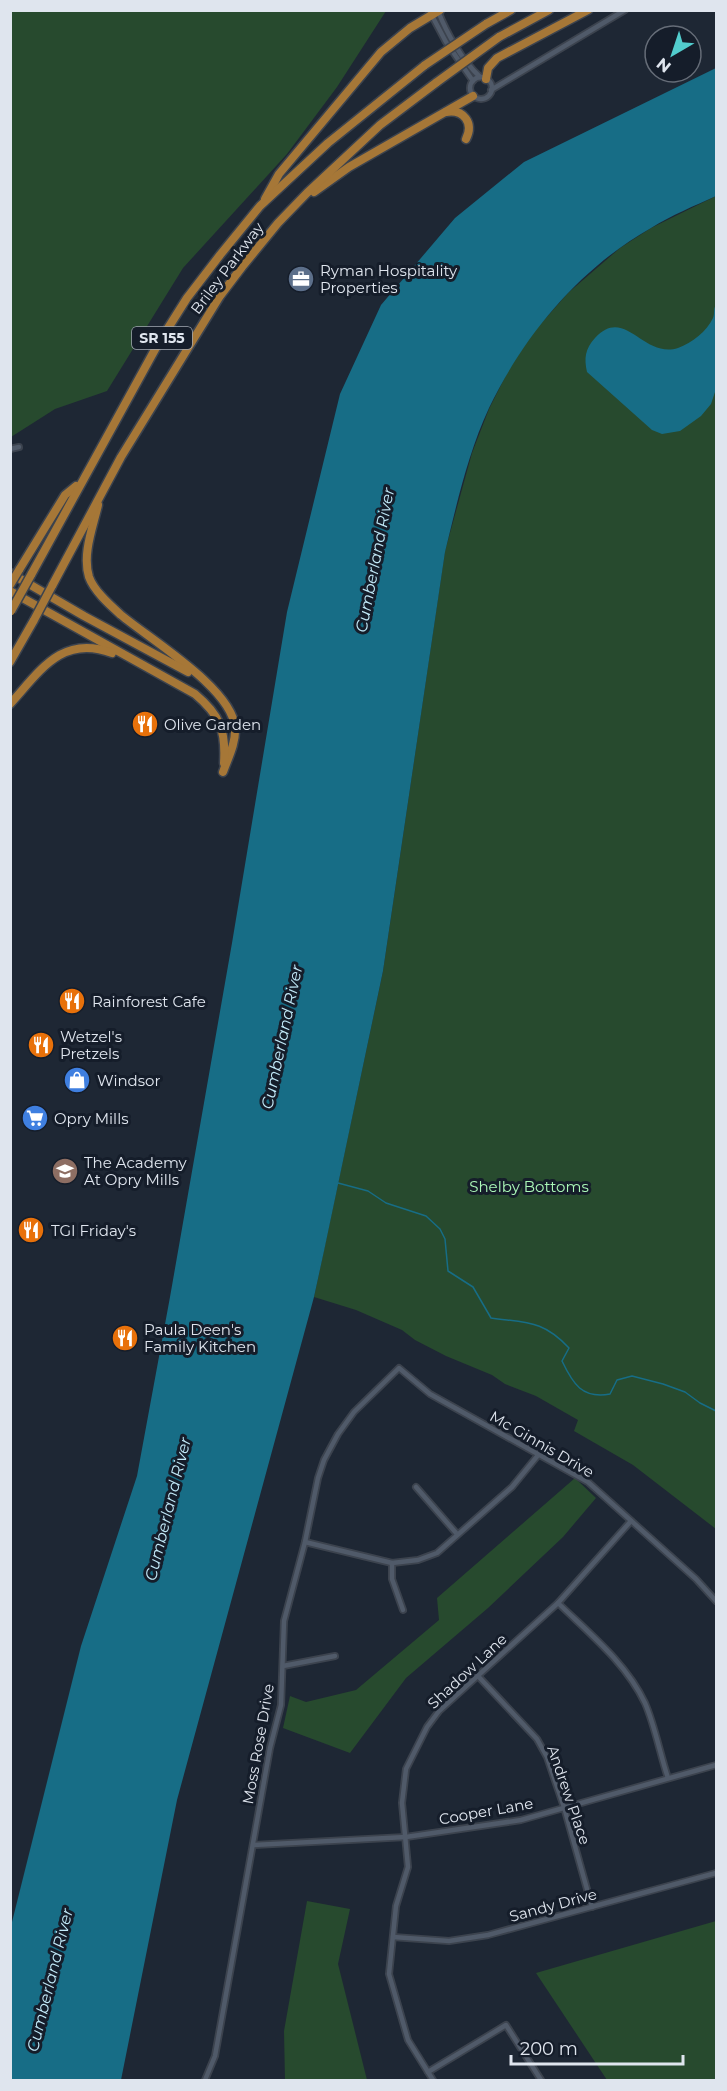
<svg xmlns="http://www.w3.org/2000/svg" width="727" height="2091" viewBox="0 0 727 2091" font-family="Montserrat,sans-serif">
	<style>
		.green { fill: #274a2e }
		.water { fill: #176d86 }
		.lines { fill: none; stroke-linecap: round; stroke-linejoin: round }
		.stream { stroke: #176d86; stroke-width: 1.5 }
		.minor-casing { stroke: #3c434e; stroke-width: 8 }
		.motorway-casing { stroke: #3c434e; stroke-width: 11 }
		.minor { stroke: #505a69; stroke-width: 4.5 }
		.motorway { stroke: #a67737; stroke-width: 8 }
		.motorway-bridge-casing { stroke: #3c434e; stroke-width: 11; stroke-linecap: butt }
		.motorway-bridge { stroke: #a67737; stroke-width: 8 }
		.labels { text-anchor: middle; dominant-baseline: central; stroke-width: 6; stroke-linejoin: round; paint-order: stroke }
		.shield { fill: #151d2a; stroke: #a2a9b3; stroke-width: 1.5 }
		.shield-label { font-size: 14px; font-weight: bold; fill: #dfe5ee }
		.street-label { font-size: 15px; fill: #dfe5ee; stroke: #151d2a }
		.poi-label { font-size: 15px; fill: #dfe5ee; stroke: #151d2a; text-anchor: start }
		.park-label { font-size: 15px; fill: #abf8b8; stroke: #151d2a }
		.water-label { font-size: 16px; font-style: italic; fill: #c3ebfa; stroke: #151d2a }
	</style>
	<rect width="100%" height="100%" fill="#1e2734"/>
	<g class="green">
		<path d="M11,10L386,11L337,87L287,154L183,268L107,391L55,409L11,437Z"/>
		<path d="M716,196V1529L633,1465L574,1431L578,1420L536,1396L505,1384L492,1375L446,1356L415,1340L402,1330L356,1310L314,1297L383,971L445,551L472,453L489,409L510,367L537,328L568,293L620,248L651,228Z"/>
		<path d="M575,1478L596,1498L563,1537L488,1608L406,1678L350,1753L283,1728L290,1696L306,1702L356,1690L439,1620L437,1598Z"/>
		<path d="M307,1901L350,1909L338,1964L367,2080H285L284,2031Z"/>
		<path d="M716,1921V2080H607L536,1973Z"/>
	</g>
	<g class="water">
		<path d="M716,68V196C694,206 672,215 651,228C580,268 524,335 489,408C468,453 457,503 445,552L383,971L324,1251L314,1297L177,1800L121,2080H11V1926L81,1646L137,1476L170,1297L232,943L287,612L340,394L381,305L455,218L524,162Z"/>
		<path d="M716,305V389L711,404L701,416L680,431L662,434L652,430L587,372C584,358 585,349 595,338C625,305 643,359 678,348C692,343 707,331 713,318C715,313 713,309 716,305Z"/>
	</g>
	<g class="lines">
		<path class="stream" d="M338,1183L368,1191L386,1203L426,1216L440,1229L445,1239L448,1271L473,1287L491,1318C527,1323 543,1320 569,1348L562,1361C573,1384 582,1399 610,1394L617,1380L632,1376L663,1384L685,1392L700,1403L716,1411"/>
		<defs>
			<g id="minor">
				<path d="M429,10L446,42L473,81"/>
				<path d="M438,11C447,34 462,60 480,77"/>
				<circle cx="481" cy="88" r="11"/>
				<path d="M491,90L625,10"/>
				<path d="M10,449L19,447"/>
				<path d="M416,1487L457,1534"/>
				<path d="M305,1542L392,1563L418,1560L437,1553L512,1487L539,1454"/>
				<path d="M392,1563V1579L403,1610"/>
				<path d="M558,1603C590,1634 626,1663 645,1703C655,1726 660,1754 668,1778"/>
				<path d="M283,1666L335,1656"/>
				<path d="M478,1676L537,1739L547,1757L564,1807L592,1907"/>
				<path d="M253,1845L406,1837L521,1820L716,1765"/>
				<path d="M393,1937L449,1941L488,1935L716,1873"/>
				<path d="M428,2072L506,2025L541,2080"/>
				<path d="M205,2080L215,2056L270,1748L281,1705L284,1621L305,1542L318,1478L324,1460L338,1434L354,1412L399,1368L430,1394L588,1482L696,1579L716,1601"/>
				<path d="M433,2080L408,2040L389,1974L396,1906L408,1867L402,1803L406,1769L427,1727L439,1711L558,1603L631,1521"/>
			</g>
			<g id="motorway">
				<path d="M486,24L511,10"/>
				<path d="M499,37L549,10"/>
				<path d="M486,79L488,68L497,58L588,10"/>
				<path d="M446,112C464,109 474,123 466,139"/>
				<path d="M314,192L349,167L473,96"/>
				<path d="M265,199L279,174L381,52L410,28L440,10"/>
				<path d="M98,505C93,527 82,554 89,577C94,591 110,605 121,615C151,640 233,689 235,728C236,743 228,758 223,772"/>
				<path d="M19,570L65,495L76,486"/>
				<path d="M10,573L84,616L188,672"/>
				<path d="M31,575L158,344L187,298L220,255L260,206L328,143L425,65"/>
				<path d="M52,586L121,457L220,296L242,267L278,223L307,193L380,125L437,82"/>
				<path d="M10,591L195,694C220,715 226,730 224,763"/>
				<path d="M10,662L34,620"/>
				<path d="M10,704C40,671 62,634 112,653"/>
			</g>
		</defs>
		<use href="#minor" class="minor-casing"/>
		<use href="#motorway" class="motorway-casing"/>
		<use href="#minor" class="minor"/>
		<use href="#motorway" class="motorway"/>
		<defs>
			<g id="motorway-bridge">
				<path d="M425,65L486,24"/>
				<path d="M437,82L499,37"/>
				<path d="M10,585L19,570"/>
				<path d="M11,611L31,575"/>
				<path d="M34,620L52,586"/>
			</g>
		</defs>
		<use href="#motorway-bridge" class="motorway-bridge-casing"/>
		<use href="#motorway-bridge" class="motorway-bridge"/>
	</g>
	<defs>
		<symbol id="office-disc" viewBox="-11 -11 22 22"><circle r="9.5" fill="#5c6f8a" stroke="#151d2a"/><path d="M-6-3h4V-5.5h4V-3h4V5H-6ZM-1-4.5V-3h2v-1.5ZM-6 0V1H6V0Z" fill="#fff"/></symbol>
		<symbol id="restaurant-disc" viewBox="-11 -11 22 22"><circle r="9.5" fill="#e8710a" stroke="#151d2a"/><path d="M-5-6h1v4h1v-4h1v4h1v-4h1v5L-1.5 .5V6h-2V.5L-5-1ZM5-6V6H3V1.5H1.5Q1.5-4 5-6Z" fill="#fff"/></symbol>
		<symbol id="shop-disc" viewBox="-11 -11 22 22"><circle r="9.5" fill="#3f7fe0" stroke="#151d2a"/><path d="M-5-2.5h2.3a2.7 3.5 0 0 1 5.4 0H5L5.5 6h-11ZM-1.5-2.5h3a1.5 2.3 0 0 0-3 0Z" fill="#fff"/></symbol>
		<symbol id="supermarket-disc" viewBox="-11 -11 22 22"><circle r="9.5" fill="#3f7fe0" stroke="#151d2a"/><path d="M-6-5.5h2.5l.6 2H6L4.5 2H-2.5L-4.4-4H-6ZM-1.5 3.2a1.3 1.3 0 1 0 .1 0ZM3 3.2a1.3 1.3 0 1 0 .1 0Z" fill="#fff"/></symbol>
		<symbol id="school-disc" viewBox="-11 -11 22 22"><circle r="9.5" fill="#8d6e63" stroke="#151d2a"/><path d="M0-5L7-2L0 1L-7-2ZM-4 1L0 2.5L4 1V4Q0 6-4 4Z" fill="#fff"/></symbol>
	</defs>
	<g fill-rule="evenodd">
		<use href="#office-disc" x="286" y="264" width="30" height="30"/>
		<use href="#restaurant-disc" x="130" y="709" width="30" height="30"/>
		<use href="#restaurant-disc" x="57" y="986" width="30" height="30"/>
		<use href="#restaurant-disc" x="26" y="1030" width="30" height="30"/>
		<use href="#shop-disc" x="62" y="1065" width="30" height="30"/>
		<use href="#supermarket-disc" x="20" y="1103" width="30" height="30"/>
		<use href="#school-disc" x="50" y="1156" width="30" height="30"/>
		<use href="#restaurant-disc" x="16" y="1215" width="30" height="30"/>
		<use href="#restaurant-disc" x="110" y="1323" width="30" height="30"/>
	</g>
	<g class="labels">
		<rect class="shield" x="132" y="327" width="60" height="22" rx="4.5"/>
		<g class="shield-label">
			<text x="162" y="338">SR 155</text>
		</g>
		<g class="street-label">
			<text transform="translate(227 268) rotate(-53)">Briley Parkway</text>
			<text transform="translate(542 1444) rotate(30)">Mc Ginnis Drive</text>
			<text transform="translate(467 1671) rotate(-43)">Shadow Lane</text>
			<text transform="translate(258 1744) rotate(-80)">Moss Rose Drive</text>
			<text transform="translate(569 1795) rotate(71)">Andrew Place</text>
			<text transform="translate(486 1811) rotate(-10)">Cooper Lane</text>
			<text transform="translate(553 1905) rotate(-15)">Sandy Drive</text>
		</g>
		<g class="poi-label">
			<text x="320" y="270">Ryman Hospitality<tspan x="320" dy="17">Properties</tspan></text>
			<text x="164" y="724">Olive Garden</text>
			<text x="92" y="1001">Rainforest Cafe</text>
			<text x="60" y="1036">Wetzel's<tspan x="60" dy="17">Pretzels</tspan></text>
			<text x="97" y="1080">Windsor</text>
			<text x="54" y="1118">Opry Mills</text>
			<text x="84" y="1162">The Academy<tspan x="84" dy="17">At Opry Mills</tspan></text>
			<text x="51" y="1230">TGI Friday's</text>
			<text x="144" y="1329">Paula Deen's<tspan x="144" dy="17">Family Kitchen</tspan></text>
		</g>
		<g class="park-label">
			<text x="529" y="1186">Shelby Bottoms</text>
		</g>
		<g class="water-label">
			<text transform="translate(375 560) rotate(-79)">Cumberland River</text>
			<text transform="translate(282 1037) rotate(-78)">Cumberland River</text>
			<text transform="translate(168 1509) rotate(-76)">Cumberland River</text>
			<text transform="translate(50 1980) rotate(-76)">Cumberland River</text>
		</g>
	</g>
	<rect width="727" height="2091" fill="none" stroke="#dfe5ee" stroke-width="24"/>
	<g transform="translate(673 54) rotate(219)"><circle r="28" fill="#151d2a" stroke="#666d78" stroke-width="1.5"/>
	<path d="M0-4.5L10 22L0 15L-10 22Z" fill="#52cdce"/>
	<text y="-9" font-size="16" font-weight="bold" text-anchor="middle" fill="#dfe5ee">N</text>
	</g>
	<path d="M511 2055v9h172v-9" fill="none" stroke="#dfe5ee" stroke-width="3"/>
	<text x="520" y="2055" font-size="18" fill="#dfe5ee" stroke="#151d2a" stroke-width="4.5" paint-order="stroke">200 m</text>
</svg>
